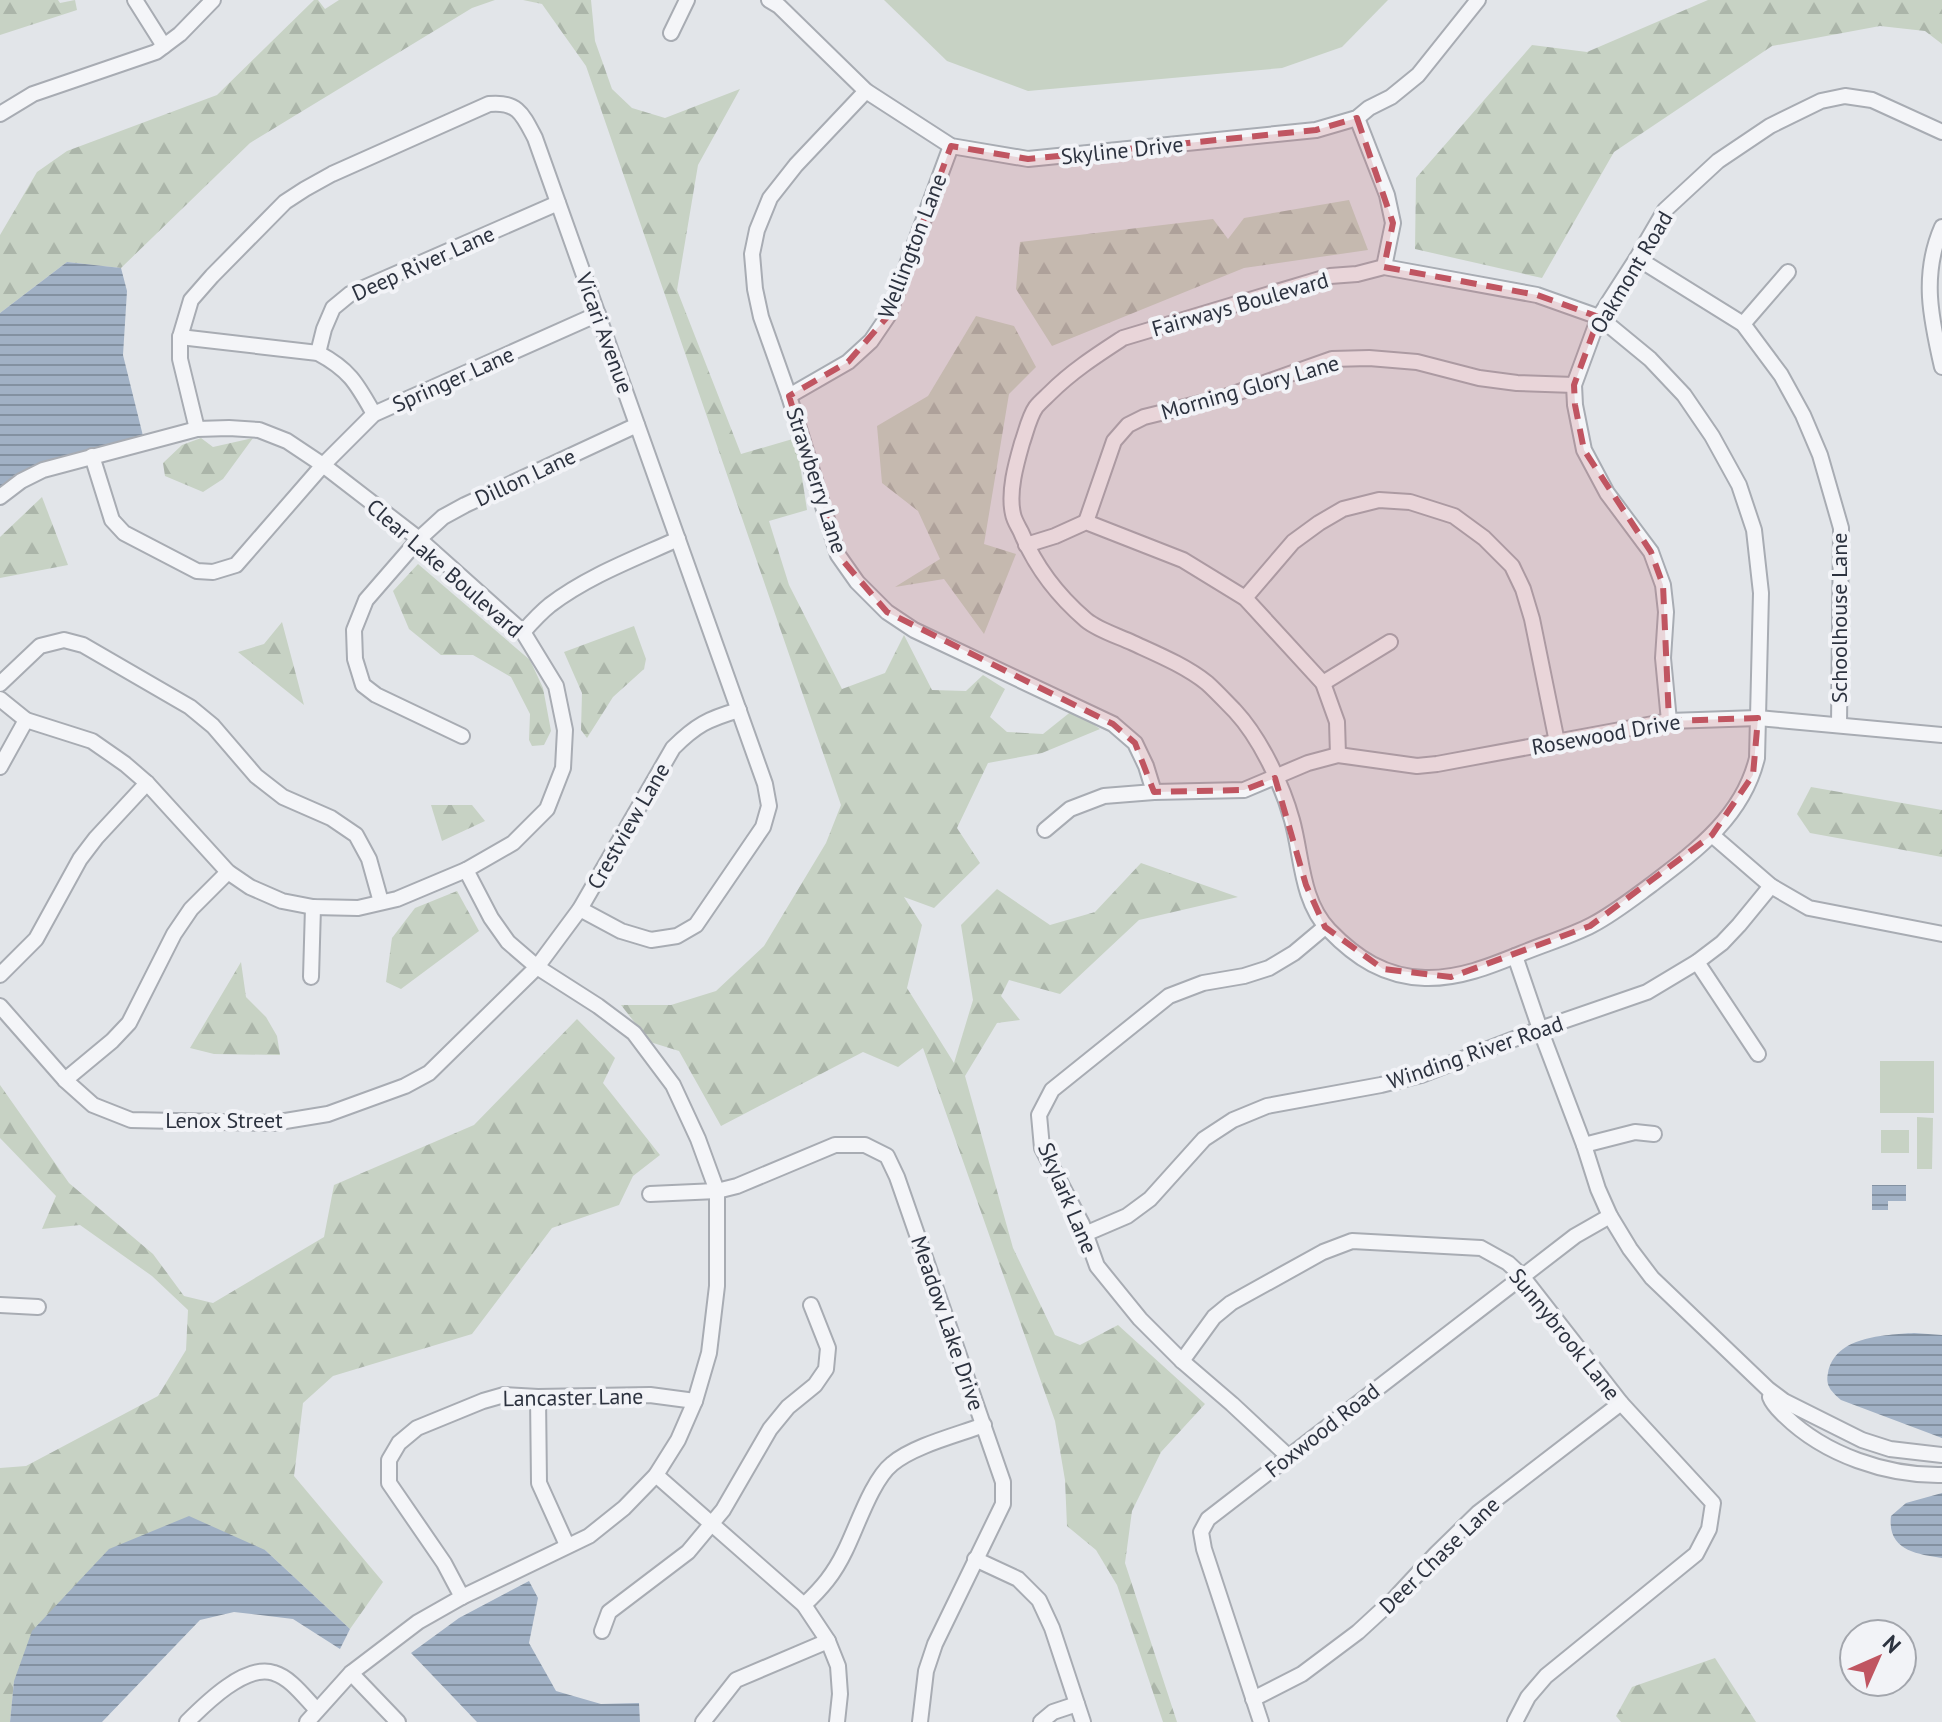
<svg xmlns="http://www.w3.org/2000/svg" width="1942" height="1722" viewBox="0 0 1942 1722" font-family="'PT Sans',sans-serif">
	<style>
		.green { fill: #c7d2c4 }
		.forest { fill: url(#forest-firs) }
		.water { fill: url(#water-rules) }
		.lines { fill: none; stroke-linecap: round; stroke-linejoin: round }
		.minor-casing { stroke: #a8acb3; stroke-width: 18 }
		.minor { stroke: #f4f5f8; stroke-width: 14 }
		.marked { fill: #c05561; fill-opacity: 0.2; stroke: #c05561; stroke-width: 6; stroke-dasharray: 16 10; stroke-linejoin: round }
		.labels { text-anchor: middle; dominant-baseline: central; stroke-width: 8; stroke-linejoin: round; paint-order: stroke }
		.street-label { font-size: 22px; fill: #2c323f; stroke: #f2f3f7 }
	</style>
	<defs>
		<pattern id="forest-firs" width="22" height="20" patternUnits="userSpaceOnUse" patternTransform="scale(2)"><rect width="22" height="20" fill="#c7d2c4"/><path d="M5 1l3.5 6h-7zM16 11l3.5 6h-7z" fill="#abb5a9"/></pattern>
		<pattern id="water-rules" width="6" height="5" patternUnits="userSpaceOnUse" patternTransform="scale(2)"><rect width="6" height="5" fill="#a1b1c5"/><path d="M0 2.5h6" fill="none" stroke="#8391a1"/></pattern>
	</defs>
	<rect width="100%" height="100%" fill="#e2e5e9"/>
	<g class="green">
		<path d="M884,0H1388L1342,47L1282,68L1028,91L947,61Z"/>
		<rect x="1880" y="1061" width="54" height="52"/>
		<path d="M1917,1117L1933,1118L1932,1169H1917Z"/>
		<rect x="1881" y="1130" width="28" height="23"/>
	</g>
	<g class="forest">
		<path d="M0,0H58L60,3L75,0L77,10L0,35Z"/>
		<path d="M314,0H318L325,9L339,0H495L472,8L250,143L121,268L67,262L0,313V235L37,172L67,151L217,95Z"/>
		<path d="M523,0H591L595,41L612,89L632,108L665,118L740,89L698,165L677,290L741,454L796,438L807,510L769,521L789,585L842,689L885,673L904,635L932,690L966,691L983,675L1005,689L990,717L1007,732L1043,734L1073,710L1100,729L1042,753L988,763L957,828L980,863L934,908L904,897L922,925L907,988L954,1063L973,1000L961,925L997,889L1050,925L1095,912L1141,863L1238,897L1139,920L1060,994L1009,980L1001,996L1020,1020L997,1023L965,1076L1013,1248L1055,1335L1080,1345L1118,1325L1205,1404L1161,1452L1132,1511L1125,1563L1177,1722H1163L1117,1585L1096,1550L1067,1526L1065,1480L1055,1421L923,1048L898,1067L863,1052L721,1126L679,1051L650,1042L621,1005H671L716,991L764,946L826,843L841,805L586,66L542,4Z"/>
		<path d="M1708,0H1942V44L1925,31L1880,26L1772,46L1614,152L1542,278L1415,249L1416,178L1532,45L1587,52Z"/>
		<path d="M1349,200L1368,250L1244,268L1052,346L1016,289L1020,242L1213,219L1228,239L1244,218Z"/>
		<path d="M976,316L1014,326L1036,367L1009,394L984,544L1016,554L984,634L944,579L895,587L940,559L918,511L882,483L877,426L928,396Z"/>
		<path d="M201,438L213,447L253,438L223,479L203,492L165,476L163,463L182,445Z"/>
		<path d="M42,497L68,565L0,578V537Z"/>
		<path d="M418,564L530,660L543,688L551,731L544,745L532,746L529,740L530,714L511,677L473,655H441L409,629L393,591Z"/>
		<path d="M282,622L304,705L238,652L264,644Z"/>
		<path d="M634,626L646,659L644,669L613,697L587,738L581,730L582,693L564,652Z"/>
		<path d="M1811,787L1942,810V857L1810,833L1797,814Z"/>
		<path d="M431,805H472L485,821L442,841Z"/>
		<path d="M457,891L479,931L401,989L386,982L392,938L415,908Z"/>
		<path d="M241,962L246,997L266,1017L277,1036L280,1055L214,1054L190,1048Z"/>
		<path d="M577,1019L615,1058L603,1083L660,1155L633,1176L619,1205L552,1228L472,1334L333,1376L303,1403L294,1476L383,1582L350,1629L265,1550L14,1681L10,1722H0V1468L26,1466L158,1396L186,1350L188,1310L152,1276L80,1225L42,1229L56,1196L0,1138V1085L69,1183L153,1254L184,1296L213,1303L324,1237L334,1185L474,1125Z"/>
		<path d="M1715,1658L1756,1722H1621L1616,1716L1632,1687Z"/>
	</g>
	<g class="water">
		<path d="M67,262L121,268L127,291L123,355L144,440L34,471L0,495V313Z"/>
		<path d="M1872,1185H1906V1201H1888V1210H1872Z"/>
		<path d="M1914,1333L1942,1335V1438L1841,1400C1832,1392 1825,1386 1828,1373C1835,1336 1884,1335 1914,1333Z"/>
		<path d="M1942,1493V1558C1916,1554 1887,1550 1891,1516L1906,1503Z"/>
		<path d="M189,1516L265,1550L350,1629L340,1649L293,1619L234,1612L200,1620L102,1722H10L14,1681L32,1631L109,1549Z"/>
		<path d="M529,1581L538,1598L529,1643L556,1691L601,1704L639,1703L640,1722H477L411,1653L459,1618Z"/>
	</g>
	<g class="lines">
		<defs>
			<g id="minor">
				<path d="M135,0L164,46"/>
				<path d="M769,0L779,6L866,91L951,146L1028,159L1316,130L1357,118L1369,108L1391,97L1418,75L1478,0"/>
				<path d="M671,33L687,0"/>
				<path d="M866,91L796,165L770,198L757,230L752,254L755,289L761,317L789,396L838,555L857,582L887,612L914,630L1113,724L1135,743L1146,766L1154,792"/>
				<path d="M0,114L33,94L156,52L180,34L213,0"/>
				<path d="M1357,118L1387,195L1393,223L1384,267"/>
				<path d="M1942,227C1921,275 1931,319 1942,367"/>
				<path d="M1637,258L1743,324L1781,375L1803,415L1820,455L1841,528L1839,725"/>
				<path d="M1384,267L1537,295L1599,317L1650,359L1684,395L1712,436L1739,485L1754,530L1761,593L1757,758C1743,816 1697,850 1651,885C1632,899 1613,914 1592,925C1571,936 1547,943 1525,952C1493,965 1460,979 1425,978C1385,977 1356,958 1329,930C1301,901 1302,856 1292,820C1282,784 1260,738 1235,711C1226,702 1217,692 1207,683C1186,666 1157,654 1133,643C1118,636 1098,630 1086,620C1058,596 1035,566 1021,532C1018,526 1014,520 1013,514C1008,492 1016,464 1022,443C1026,432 1029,417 1036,407C1040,402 1046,397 1050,393C1072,371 1097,355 1123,338L1330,276L1357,274Z"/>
				<path d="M1743,324L1788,272"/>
				<path d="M180,337L318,353C350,370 357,384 374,414"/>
				<path d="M318,353L324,329L333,308L350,294L558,203"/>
				<path d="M789,396L848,362L871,341L888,316L951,146"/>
				<path d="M197,429L180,359V337L191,300L212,276L285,202L305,189L332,174L489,104C518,101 523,115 535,138L765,784L769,806L763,827L696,925L677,936L651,940L621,931L580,909"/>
				<path d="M92,456L112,520L124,533L197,571L213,572L236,565L323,465L374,414L598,314"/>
				<path d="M0,497L21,481L43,470L197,429L229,428L259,430L287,441L323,465L419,539L523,632L556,686L565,730L563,768L547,809L513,843L466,870L397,899L358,908L313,907L282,901L250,887L228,872L147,783L125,764L92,741L26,720L0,699"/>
				<path d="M1086,522L1114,441L1128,425L1144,417L1225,397L1332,359L1369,358L1417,362L1479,378L1517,383L1574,385"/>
				<path d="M1026,545L1055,536L1086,522L1183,560L1245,598L1323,683L1337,722L1338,755"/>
				<path d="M1245,598L1293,542L1319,523L1343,509L1379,500L1410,502L1454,516L1484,538L1512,566L1523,589L1532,619L1557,742"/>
				<path d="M523,632C531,623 540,613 550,605C588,576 634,559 678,539"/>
				<path d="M1323,683L1390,642"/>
				<path d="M0,684L40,646L64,640L83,645L190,707L213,726L256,776L283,797L331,818L356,835L369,859L381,902"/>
				<path d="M1669,721L1663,658L1666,612L1663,585L1651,552L1607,493L1584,450L1575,405L1574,385L1599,317L1637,258L1665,210L1718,161L1770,126L1821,101L1845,96L1872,100L1942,132"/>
				<path d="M462,736L376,695L363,685L355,659L354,630L366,600L419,539L443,517L465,505L637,425"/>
				<path d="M0,767L26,720"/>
				<path d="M1045,830L1070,809L1104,796L1154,792L1244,790L1308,763L1338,755L1417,766L1437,764L1669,721L1758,718L1942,735"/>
				<path d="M1712,835L1771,886L1809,908L1942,934"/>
				<path d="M1515,956L1540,1029L1584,1145L1598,1189L1610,1216L1630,1249L1652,1278L1768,1389L1784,1401L1862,1440L1890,1449L1942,1455"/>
				<path d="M1697,962L1758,1054"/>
				<path d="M0,975L36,939L80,859L96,838L147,783"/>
				<path d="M311,977L313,907"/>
				<path d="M0,1006L65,1080L93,1105L131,1120L273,1123L328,1114L405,1086L429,1073L537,967L580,909L673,748C696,725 708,719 739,710"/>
				<path d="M65,1080L112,1041L129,1023L174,934L191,909L228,872"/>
				<path d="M1584,1145L1635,1132L1654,1134"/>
				<path d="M650,1194L717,1191L737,1186L835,1145H865L887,1156L897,1177L1003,1482V1504L935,1644L926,1671L920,1722"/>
				<path d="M1085,1234L1127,1216L1150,1199L1204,1139L1233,1120L1267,1106L1381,1085L1421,1075L1540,1029L1647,992L1697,962L1722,943L1739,925L1771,886"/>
				<path d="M0,1305L38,1307"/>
				<path d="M1182,1361L1214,1317L1231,1303L1323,1252L1352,1241L1481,1248L1508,1263L1522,1276L1621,1403L1713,1503L1709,1529L1696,1554L1546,1676L1528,1697L1515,1722"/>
				<path d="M538,1397L539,1483L567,1545"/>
				<path d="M1770,1397C1773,1405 1779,1410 1785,1416C1825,1455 1887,1476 1942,1475"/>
				<path d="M1289,1457L1232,1404L1182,1361L1140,1319L1097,1266L1082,1224L1042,1148L1039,1115L1052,1090L1169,996L1203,983L1244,976L1269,968L1294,953L1325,927"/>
				<path d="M656,1475L804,1605L828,1641L838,1666L840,1694L837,1722"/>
				<path d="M975,1559L1018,1579L1039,1600L1052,1628L1083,1722"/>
				<path d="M462,1597L444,1563L389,1483V1460L399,1443L417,1428L483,1401L504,1395L538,1397L650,1395L695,1401"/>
				<path d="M804,1605C822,1588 834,1574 845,1551C857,1527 872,1480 892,1464C913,1446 957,1435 984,1425"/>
				<path d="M602,1631L609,1612L688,1552L723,1510L770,1429L788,1407L815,1385L826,1369L828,1348L811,1305"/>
				<path d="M351,1673L398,1722"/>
				<path d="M1253,1699L1302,1674L1358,1632L1396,1597L1436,1554L1478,1513L1621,1403"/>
				<path d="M187,1722C205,1704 246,1663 274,1673C291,1678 305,1698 317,1710"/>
				<path d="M307,1722L351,1673L418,1622L462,1597L589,1536L624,1508L656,1475L678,1440L695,1401L709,1353L717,1286V1191L698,1139L673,1085L634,1033L598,1006L537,967L508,942L491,918L466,870"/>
				<path d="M703,1722L736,1680L828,1641"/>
				<path d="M1041,1722L1053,1712L1077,1704"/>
				<path d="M1261,1722L1204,1549L1201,1532L1208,1519L1575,1236L1610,1216"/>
			</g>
		</defs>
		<use href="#minor" class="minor-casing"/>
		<use href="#minor" class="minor"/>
	</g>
	<path class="marked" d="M1357,118L1393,223L1384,267L1537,295L1599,317L1574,385L1575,405L1584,450L1651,552L1663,585L1669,721L1758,718L1753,775L1712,835L1590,926L1451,977L1383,969L1325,927L1306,885L1275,778L1244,790L1154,792L1135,743L1113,724L887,612L838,555L789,396L848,362L888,316L951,146L1028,159L1316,130Z"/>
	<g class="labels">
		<g class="street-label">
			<text transform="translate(1122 150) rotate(-6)">Skyline Drive</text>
			<text transform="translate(912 246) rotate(-69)">Wellington Lane</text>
			<text transform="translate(423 263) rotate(-24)">Deep River Lane</text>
			<text transform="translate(1631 272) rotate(-59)">Oakmont Road</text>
			<text transform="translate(1240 304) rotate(-16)">Fairways Boulevard</text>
			<text transform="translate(605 333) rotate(70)">Vicari Avenue</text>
			<text transform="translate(453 379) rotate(-24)">Springer Lane</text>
			<text transform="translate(1250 387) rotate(-16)">Morning Glory Lane</text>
			<text transform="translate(525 477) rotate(-25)">Dillon Lane</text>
			<text transform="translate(817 480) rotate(72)">Strawberry Lane</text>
			<text transform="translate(445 568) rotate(41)">Clear Lake Boulevard</text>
			<text transform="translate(1839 618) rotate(-90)">Schoolhouse Lane</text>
			<text transform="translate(1606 734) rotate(-10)">Rosewood Drive</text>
			<text transform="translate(628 826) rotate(-60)">Crestview Lane</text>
			<text transform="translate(1475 1052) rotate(-19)">Winding River Road</text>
			<text x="224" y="1120">Lenox Street</text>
			<text transform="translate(1068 1198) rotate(67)">Skylark Lane</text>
			<text transform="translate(948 1323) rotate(71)">Meadow Lake Drive</text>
			<text transform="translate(1565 1334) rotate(51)">Sunnybrook Lane</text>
			<text transform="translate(573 1397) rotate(-1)">Lancaster Lane</text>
			<text transform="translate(1322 1430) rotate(-38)">Foxwood Road</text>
			<text transform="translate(1439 1555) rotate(-44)">Deer Chase Lane</text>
		</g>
	</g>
	<g transform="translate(1878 1658) rotate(45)"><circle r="38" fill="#f2f3f7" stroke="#a3a6ad" stroke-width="2"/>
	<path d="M0-6L14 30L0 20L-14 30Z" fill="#c05561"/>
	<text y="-12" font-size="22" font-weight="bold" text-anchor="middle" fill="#2c323f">N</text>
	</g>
</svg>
